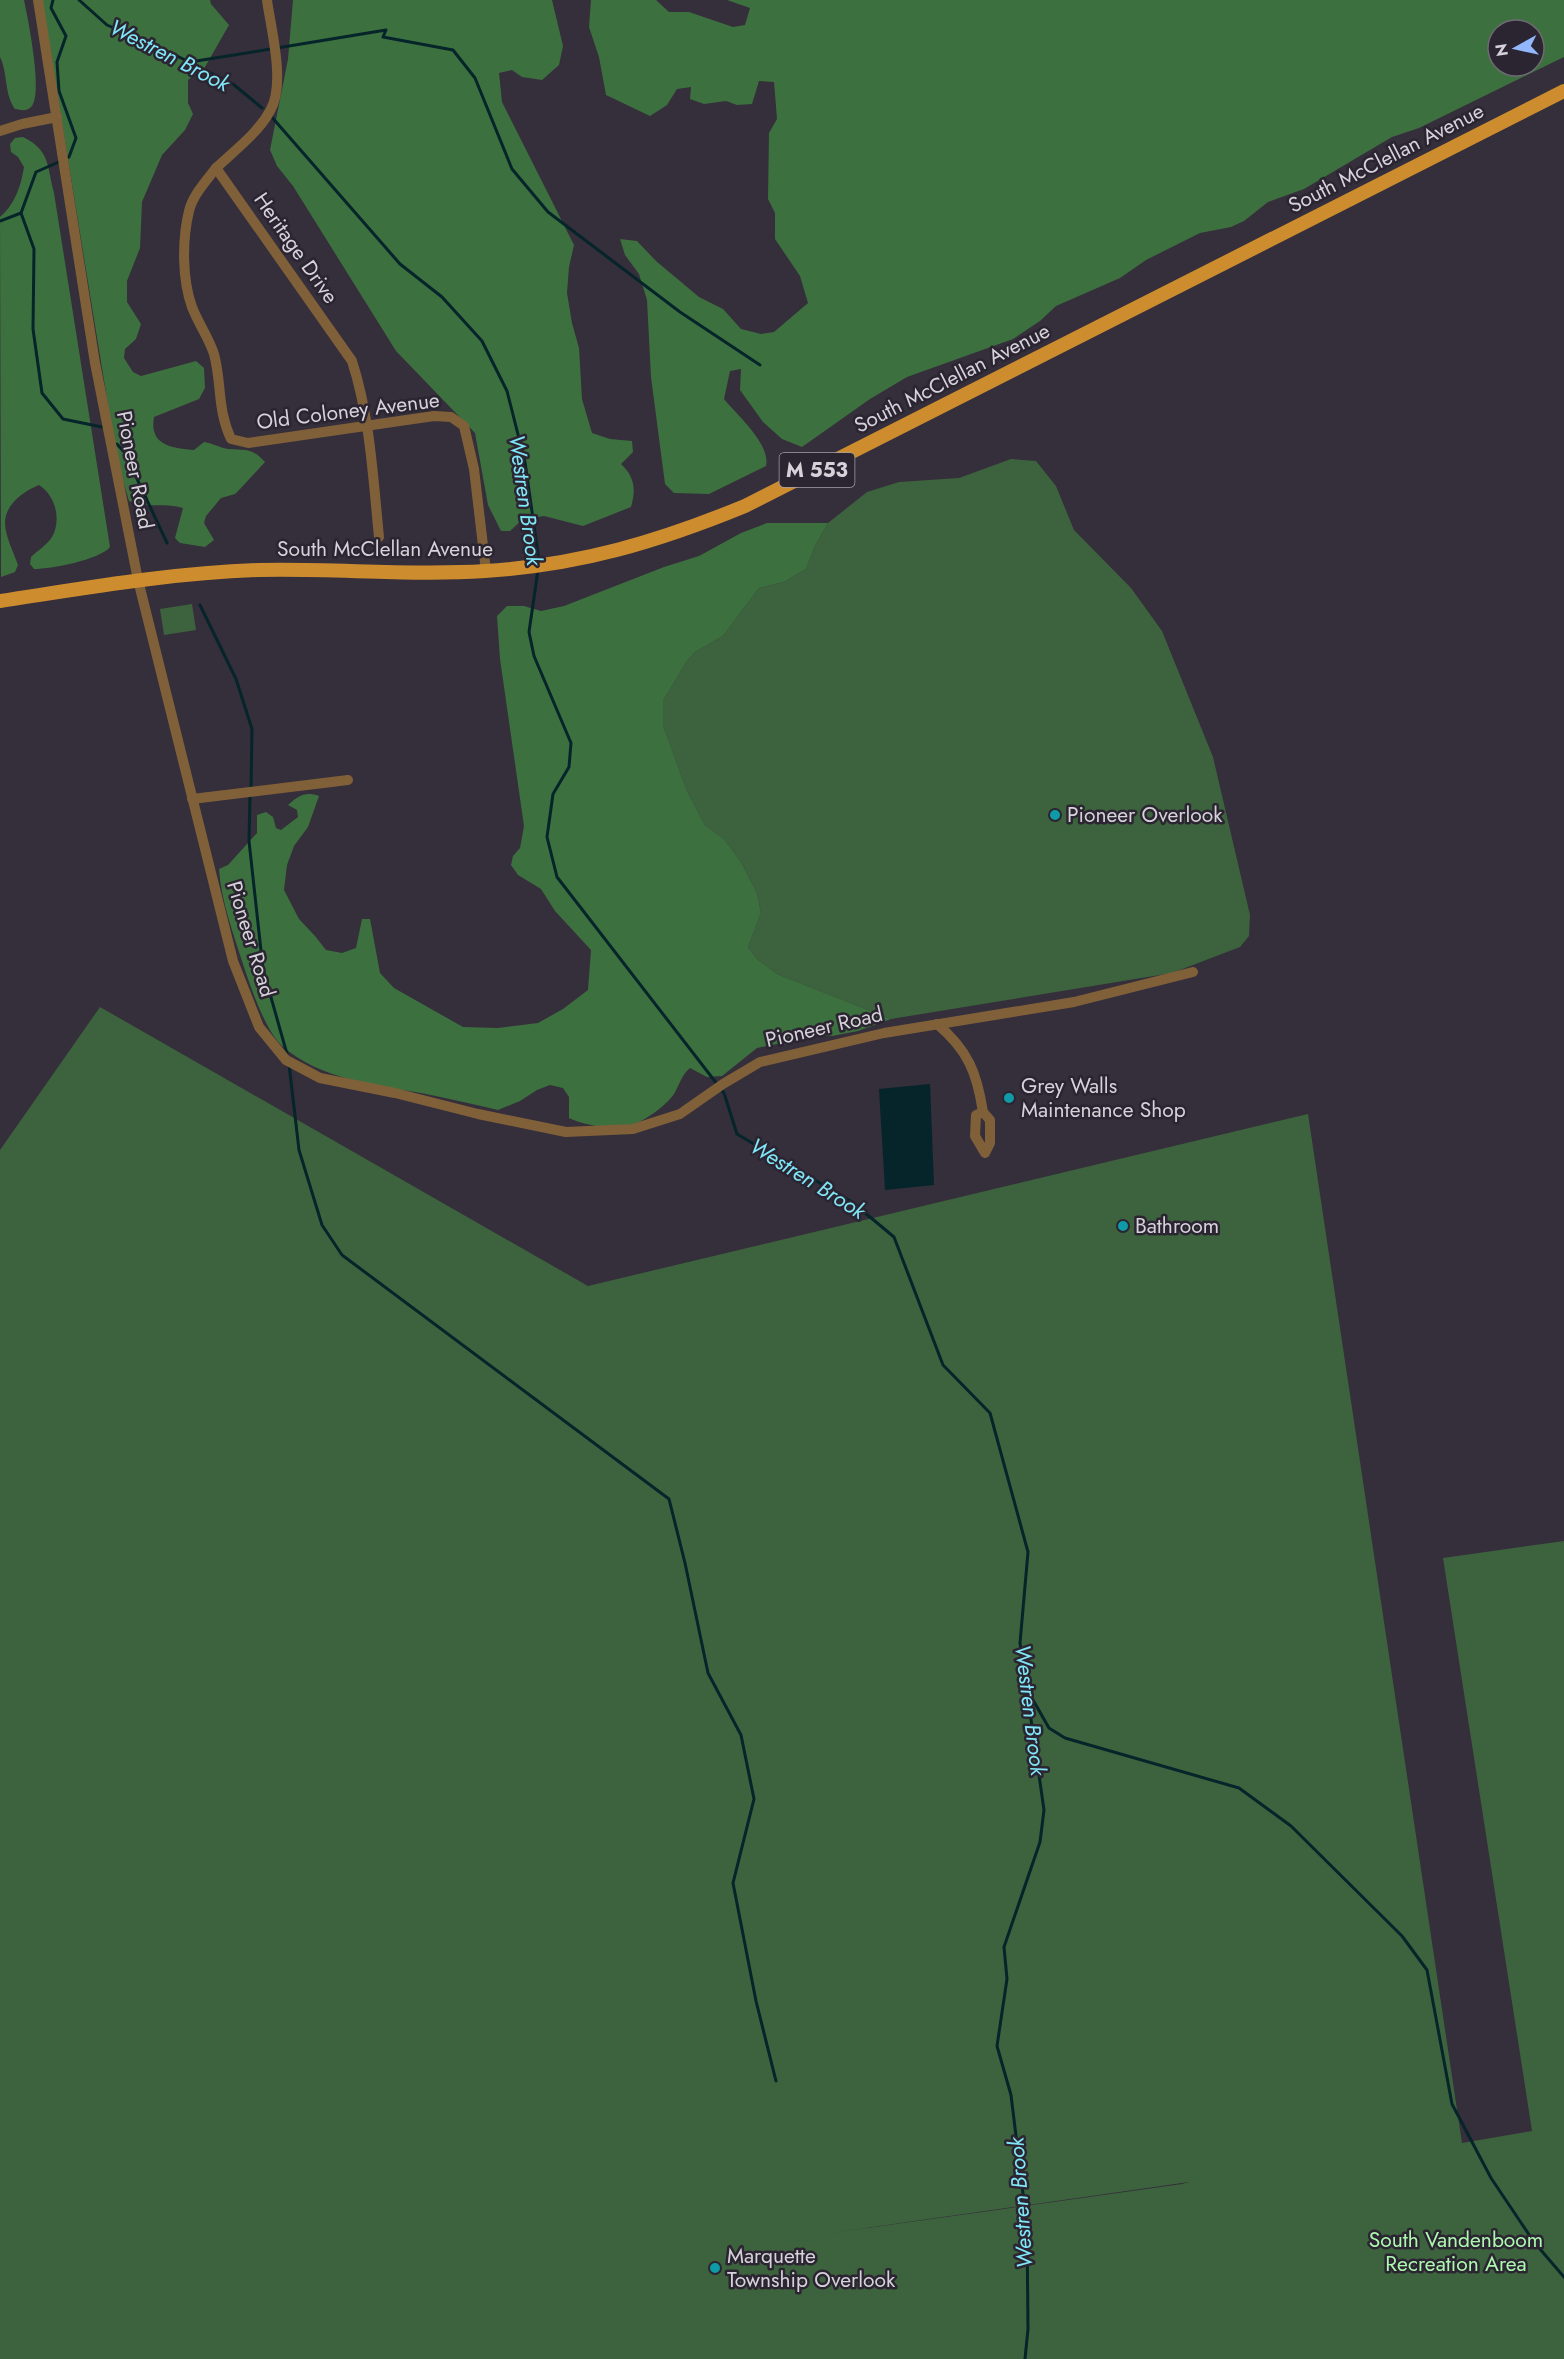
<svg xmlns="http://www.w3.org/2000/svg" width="1564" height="2359" viewBox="0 0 1564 2359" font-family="Jost,sans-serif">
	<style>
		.green { fill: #3d633e; fill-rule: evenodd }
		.forest { fill: #3d703f; fill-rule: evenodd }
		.water { fill: #05252a }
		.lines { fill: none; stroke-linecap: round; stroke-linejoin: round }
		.stream { stroke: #05252a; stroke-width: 3 }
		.minor { stroke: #806039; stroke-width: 10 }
		.major { stroke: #cd8d2f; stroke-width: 14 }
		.culture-dot { fill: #0f9aa8; stroke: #2b2431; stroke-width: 2 }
		.labels { text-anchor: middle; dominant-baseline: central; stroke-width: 5; stroke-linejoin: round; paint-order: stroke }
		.shield { fill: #2b2431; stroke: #a39ea7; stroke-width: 1.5 }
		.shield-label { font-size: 20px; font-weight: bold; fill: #d6d2da }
		.street-label { font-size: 21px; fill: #d6d2da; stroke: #2b2431 }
		.poi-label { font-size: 21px; fill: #d6d2da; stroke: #2b2431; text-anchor: start }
		.park-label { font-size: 21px; fill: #adf8af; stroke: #2b2431 }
		.water-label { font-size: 22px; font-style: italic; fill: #80e7f8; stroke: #2b2431 }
	</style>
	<rect width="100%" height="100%" fill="#352e3b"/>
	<g class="green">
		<path d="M1011,459L1036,461L1056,486L1074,530L1131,588L1162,631L1213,757L1250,915L1249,936L1240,947L1172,973L891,1019L777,974L757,959L748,947L761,913L757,893L741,862L724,839L705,825L687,791L663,725V701L687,661L695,652L723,636L759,588L784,582L806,569L815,546L828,523L867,492L899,482L959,478Z"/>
		<path d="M192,604L196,630L164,635L160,609Z"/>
		<path d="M100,1007L588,1286L1308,1114L1462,2143L1532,2131L1443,1558L1564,1541V2359H0V1150ZM1189,2182L1182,2184L824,2234Z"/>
	</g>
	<g class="forest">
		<path d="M0,0H24C28,19 43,92 32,106C27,112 21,110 15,109C4,94 8,73 0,57Z"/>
		<path d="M42,0H210L211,4L229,25L205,67L188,80V103L193,114L185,130L162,155L142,202L140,248L127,281V302L141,324L136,339L125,349L124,358L133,372L141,376L196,361L204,368L205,388L199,399L154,417C149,445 171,448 194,450L204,442C211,443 217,446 223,448C243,452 250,445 265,462L240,489L235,494L221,498L206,516L204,523L214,540L205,547L180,543L175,538L183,508C163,502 149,509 129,501L117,460Z"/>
		<path d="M293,0H552L563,46L559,65L542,80L522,77L512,70L499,73L502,102L574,245L569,267L567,293L572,323L579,348L582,399L592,433L610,439L632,441L633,452L621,464C635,477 636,490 631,507L583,526L544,516L522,520L510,531H501L488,505L475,433L396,351L293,186L277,166L270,150L288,59Z"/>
		<path d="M591,0H656L669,12H689L733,27L745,25L750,8L727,0H1564V57L1419,128L1392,137L1304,189L1268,202L1244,221L1231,227L1200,233L1146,260L1120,278L1056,306L1040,321L1013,339L907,377L870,399L802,447L782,439L763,422L740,390L741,369L730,371L724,399C737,415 771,444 766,466L709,494L674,493L665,484L651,377L647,300L639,274L625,255L620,239L637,241L656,261L699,297L723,309L741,329L761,334L774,332L808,303L800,276L775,239V213L768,199L769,133L777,119L774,82L759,81L752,104L737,105L726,101L704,104L690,99L691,87L677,89L667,105L650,116L606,95L599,57L589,27ZM1498,30H1534V66H1498Z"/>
		<path d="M23,137C50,150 47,166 54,193L110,547C99,560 51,569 34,569L30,564L31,557C37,551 48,544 52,537C62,519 55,495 39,485C24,491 5,504 5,523C5,536 14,553 18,565L15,572L1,577L0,217C15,204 21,186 24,167L18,157L11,152L10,144L15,138Z"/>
		<path d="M767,523H828L815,546L806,569L784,582L759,588L723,636L695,652L687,661L663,701V725L687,791L705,825L724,839L741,862L757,893L761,913L748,947L757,959L777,974L891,1019L858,1031L832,1036L809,1034L786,1045L777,1044L757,1048L722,1076L707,1077L690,1068C679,1077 679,1090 670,1099C663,1107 649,1117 639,1122C619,1131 588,1127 569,1118V1097L563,1088L550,1085L537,1090L520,1101L498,1110C474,1104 450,1099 426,1094C377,1085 320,1080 281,1045C265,1029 251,988 244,967C234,936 221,901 219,869L228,865L257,833V815L266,812L273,817L276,828L281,830L298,817L297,810L288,805C298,796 305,791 319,796L308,827L294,846L287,865L284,890L299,919L315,936L326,950L342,953L356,948L362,919H370L380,973L394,988L463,1027L498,1028L538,1023L563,1009L588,990L591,950L555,911L541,889L518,875L511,865L513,856L520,848L524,826L500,659L497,616L507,606H524L541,611L564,606L664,567L699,556L741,533Z"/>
	</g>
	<path class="water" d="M930,1084L934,1185L885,1190L879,1089Z"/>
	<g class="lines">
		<g class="stream">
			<path d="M53,0L51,8L66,36L57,62L59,91L76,138L69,157L67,158"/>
			<path d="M79,0L107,25L173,54L233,84L262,108"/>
			<path d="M277,48L386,30L383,37L453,50L475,78L512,169L548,212L680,312L760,365"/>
			<path d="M190,62L271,49"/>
			<path d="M270,115L400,264L442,297L482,341L507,391L525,462L539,561"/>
			<path d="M21,213L34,249L33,329L42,393L63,419L102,427"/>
			<path d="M0,221L21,213L36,172L61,161"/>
			<path d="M117,444L125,453L167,543"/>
			<path d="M538,570L529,632L534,656L571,743L569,767L553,794L547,837L557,877L724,1093L737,1134L852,1202L894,1237L943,1365L990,1413L1028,1552L1020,1643L1044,1810L1040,1842L1004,1947L1007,1979L997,2046L1011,2095L1027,2226L1028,2329L1025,2359"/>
			<path d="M200,605L236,679L252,729L251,788"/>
			<path d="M250,795L249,841L263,969L287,1054"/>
			<path d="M289,1064L299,1150L322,1225L342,1255L669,1499L685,1563L708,1673L741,1735L754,1799L733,1883L756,2001L776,2081"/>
			<path d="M1029,1693L1049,1728L1065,1738L1239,1788L1291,1826L1402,1936L1427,1970L1452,2104L1491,2178L1534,2242L1564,2277"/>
		</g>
		<g class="minor">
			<path d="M38,0L95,363L138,580L233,961L259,1027L286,1060L320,1078L395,1093L478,1114L566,1132L633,1129L680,1114L723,1084L760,1062L884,1033L1074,1002L1193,972"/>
			<path d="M267,0C271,30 286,84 270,111C258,133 234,151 216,168L352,361C370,417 373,477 379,537"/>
			<path d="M0,131L22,124L57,117"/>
			<path d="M216,168C206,181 193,195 189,211C182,240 182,279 192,307C198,323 209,338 214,354C222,384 217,409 231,439L248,443L434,416L451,417L464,426L474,469L486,571"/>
			<path d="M192,799L348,780"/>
			<path d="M937,1024C968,1050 977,1073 983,1112L976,1115L975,1136L985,1153L990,1143V1120L983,1112"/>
		</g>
		<path class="major" d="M0,601C86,588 171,573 258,570C333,568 410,576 485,571C580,565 657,542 745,506L1564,91"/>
	</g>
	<g class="culture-dot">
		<circle cx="1055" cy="815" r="6"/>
		<circle cx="1009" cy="1098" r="6"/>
		<circle cx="1123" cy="1226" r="6"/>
		<circle cx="715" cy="2268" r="6"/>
	</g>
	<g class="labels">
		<rect class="shield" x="779.5" y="453" width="75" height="34" rx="4.5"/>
		<g class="shield-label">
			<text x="817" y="470">M 553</text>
		</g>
		<g class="street-label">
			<text transform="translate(1386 158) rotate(-27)">South McClellan Avenue</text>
			<text transform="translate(296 248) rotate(55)">Heritage Drive</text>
			<text transform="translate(952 378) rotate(-27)">South McClellan Avenue</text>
			<text transform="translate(348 411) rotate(-7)">Old Coloney Avenue</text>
			<text transform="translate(135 470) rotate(79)">Pioneer Road</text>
			<text x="385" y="549">South McClellan Avenue</text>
			<text transform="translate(251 939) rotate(73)">Pioneer Road</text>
			<text transform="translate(824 1027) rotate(-13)">Pioneer Road</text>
		</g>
		<g class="poi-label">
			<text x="1067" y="815">Pioneer Overlook</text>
			<text x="1021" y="1086">Grey Walls<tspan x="1021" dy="24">Maintenance Shop</tspan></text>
			<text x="1135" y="1226">Bathroom</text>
			<text x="727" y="2256">Marquette<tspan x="727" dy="24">Township Overlook</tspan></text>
		</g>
		<g class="park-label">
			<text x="1456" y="2240">South Vandenboom<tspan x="1456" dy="24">Recreation Area</tspan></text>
		</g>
		<g class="water-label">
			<text transform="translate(170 55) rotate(27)">Westren Brook</text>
			<text transform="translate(526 500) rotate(82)">Westren Brook</text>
			<text transform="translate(808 1178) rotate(32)">Westren Brook</text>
			<text transform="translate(1031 1710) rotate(83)">Westren Brook</text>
			<text transform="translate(1020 2203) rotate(-94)">Westren Brook</text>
		</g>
	</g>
	<g transform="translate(1516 48) rotate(262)"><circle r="28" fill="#2b2431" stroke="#6f6a75" stroke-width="1.5"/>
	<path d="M0-4.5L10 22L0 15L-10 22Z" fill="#92b7fd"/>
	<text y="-9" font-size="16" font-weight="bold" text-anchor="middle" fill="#d6d2da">N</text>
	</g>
</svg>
